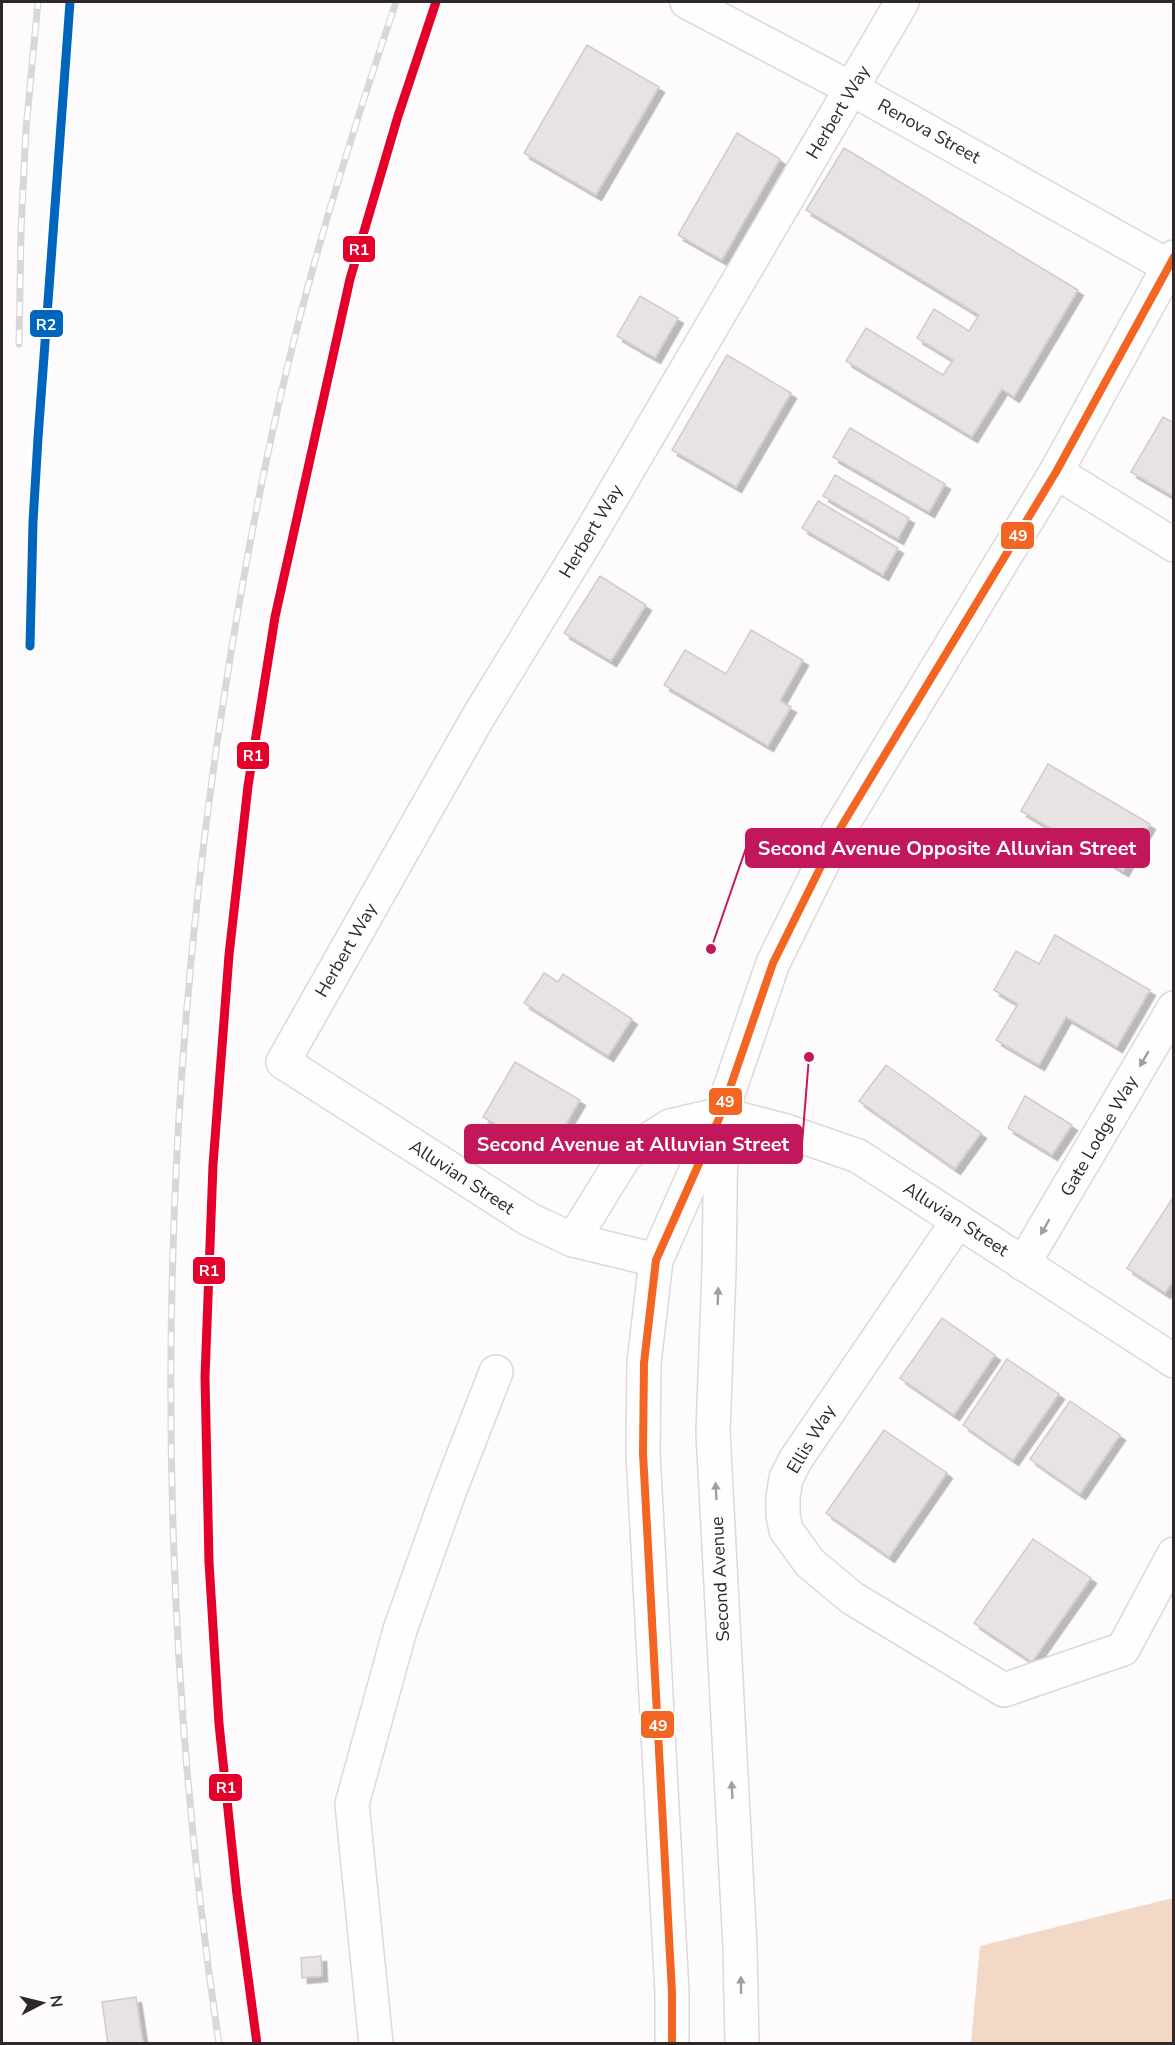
<svg xmlns="http://www.w3.org/2000/svg" width="1175" height="2045" viewBox="0 0 1175 2045" font-family="'Nunito Sans',sans-serif">
	<style>
		.forest { fill: #f2d8c5 }
		.building { fill: #e8e3e3; stroke: #d1cccc; stroke-width: 1.5; filter: url(#shadow) }
		.lines { fill: none; stroke-linecap: round; stroke-linejoin: round }
		.minor-casing { stroke: #ddd8d9; stroke-width: 36 }
		.major-casing { stroke: #ddd8d9; stroke-width: 36 }
		.minor { stroke: #fffeff; stroke-width: 33 }
		.major { stroke: #fffeff; stroke-width: 33 }
		.rail-casing { stroke: #d8d8d8; stroke-width: 7 }
		.rail { stroke: #fff; stroke-width: 4.5; stroke-dasharray: 14; stroke-linecap: butt }
		.bus-1-casing { stroke: #fff; stroke-width: 12 }
		.bus-1 { stroke: #f26522; stroke-width: 8 }
		.rail-1-casing { stroke: #fff; stroke-width: 14 }
		.rail-2-casing { stroke: #fff; stroke-width: 14 }
		.rail-1 { stroke: #e4002b; stroke-width: 9 }
		.rail-2 { stroke: #0065bd; stroke-width: 9 }
		.oneway { fill: #a19e9f }
		.labels { text-anchor: middle; dominant-baseline: central; stroke-width: 4.5; stroke-linejoin: round; paint-order: stroke }
		.street-label { font-size: 18px; fill: #2f282a; stroke: #fff }
		.leader { fill: none; stroke: #c2185b; stroke-width: 2 }
		.callout-dot { fill: #c2185b; stroke: #fff; stroke-width: 2 }
		.callout { fill: #c2185b; stroke: #c2185b; stroke-width: 2 }
		.callout-label { font-size: 20px; text-anchor: middle; font-weight: bold; fill: #fff }
		.line-badge { stroke: #fff; stroke-width: 2 }
		.badge-label { font-size: 16px; text-anchor: middle; font-weight: bold; fill: #fff }
	</style>
	<defs>
		<filter id="shadow"><feDropShadow dx="5.5" dy="5.5" stdDeviation="0" flood-color="#0004"/></filter>
	</defs>
	<rect width="100%" height="100%" fill="#fdfbfc"/>
	<path class="forest" d="M1173,1898V2043H971L980,1946Z"/>
	<g class="building">
		<path d="M587,45L659,87L596,195L524,153Z"/>
		<path d="M737,133L780,159L722,260L678,235Z"/>
		<path d="M844,148L1078,290L1014,397L1002,389L972,437L846,361L866,328L943,375L953,360L917,338L934,309L969,331L979,315L806,210Z"/>
		<path d="M640,296L678,318L655,358L617,336Z"/>
		<path d="M727,355L791,393L736,487L672,450Z"/>
		<path d="M1163,417L1174,423V497L1131,472Z"/>
		<path d="M850,428L945,484L929,512L833,457Z"/>
		<path d="M835,475L909,518L898,539L823,496Z"/>
		<path d="M818,501L898,548L883,575L802,528Z"/>
		<path d="M600,576L646,605L611,661L564,633Z"/>
		<path d="M751,630L803,660L780,701L791,707L768,746L664,685L685,650L726,674Z"/>
		<path d="M1048,764L1150,824L1123,871L1021,811Z"/>
		<path d="M1055,935L1150,990L1117,1047L1066,1017L1039,1065L996,1040L1018,1004L994,990L1016,951L1039,964Z"/>
		<path d="M544,973L558,982L563,974L632,1019L608,1056L524,1003Z"/>
		<path d="M515,1062L580,1100L548,1155L483,1117Z"/>
		<path d="M886,1065L981,1133L955,1169L859,1101Z"/>
		<path d="M1025,1096L1072,1125L1052,1155L1008,1128Z"/>
		<path d="M1174,1196V1280L1165,1293L1127,1268Z"/>
		<path d="M942,1318L995,1355L954,1415L900,1378Z"/>
		<path d="M1007,1359L1059,1394L1013,1460L963,1425Z"/>
		<path d="M1070,1401L1120,1435L1080,1494L1030,1459Z"/>
		<path d="M884,1430L947,1473L889,1557L826,1513Z"/>
		<path d="M1033,1539L1091,1578L1032,1662L974,1623Z"/>
		<path d="M321,1956L322,1976L302,1978L301,1958Z"/>
		<path d="M136,1997L143,2044H108L102,2002Z"/>
	</g>
	<g class="lines">
		<defs>
			<g id="minor">
				<path d="M687,2L852,89L1168,266"/>
				<path d="M1056,472L1174,545"/>
				<path d="M958,1221L796,1459L786,1478L783,1497V1515L786,1530L810,1563L852,1598L1004,1690L1123,1649L1174,1554"/>
				<path d="M573,1240L626,1154L670,1126L721,1114L786,1131L858,1156L1174,1361"/>
				<path d="M656,1260L573,1240L530,1220L283,1062L477,719L586,541L902,2"/>
				<path d="M1023,1264L1174,1008"/>
				<path d="M376,2044L352,1804L400,1630L448,1495L496,1372"/>
			</g>
			<g id="major">
				<path d="M721,1128L719,1270L713,1432L740,1947L742,2044"/>
				<path d="M672,2044V1993L643,1453L644,1363L656,1260L721,1114L773,963L838,832L1056,472L1174,257"/>
			</g>
		</defs>
		<use href="#minor" class="minor-casing"/>
		<use href="#major" class="major-casing"/>
		<use href="#minor" class="minor"/>
		<use href="#major" class="major"/>
		<defs>
			<g id="rail">
				<path d="M19,344L21,230L26,129L38,2"/>
				<path d="M30,646L33,522L38,438L70,2"/>
				<path d="M219,2044C153,1598 155,1143 224,697C245,560 271,423 307,290C333,193 364,97 396,2"/>
			</g>
		</defs>
		<use href="#rail" class="rail-casing"/>
		<use href="#rail" class="rail"/>
		<defs>
			<path id="bus-1" d="M672,2044V1993L643,1453L644,1363L656,1260L721,1114L773,963L838,832L1056,472L1174,257"/>
		</defs>
		<use href="#bus-1" class="bus-1-casing"/>
		<use href="#bus-1" class="bus-1"/>
		<defs>
			<path id="rail-1" d="M257,2044L237,1895L219,1724L209,1562L205,1377L213,1165L229,955L248,786L275,617L350,279L398,116L436,2"/>
			<path id="rail-2" d="M30,646L33,522L38,438L70,2"/>
		</defs>
		<use href="#rail-1" class="rail-1-casing"/>
		<use href="#rail-2" class="rail-2-casing"/>
		<use href="#rail-1" class="rail-1"/>
		<use href="#rail-2" class="rail-2"/>
	</g>
	<defs><path id="oneway-solid" d="M-6-.8H1V-3.2L6.5 0L1 3.2V.8H-6Z" transform="scale(1.5)"/></defs>
	<g class="oneway">
		<use href="#oneway-solid" transform="translate(1144 1059) rotate(120)"/>
		<use href="#oneway-solid" transform="translate(1045 1227) rotate(120)"/>
		<use href="#oneway-solid" transform="translate(718 1296) rotate(-88)"/>
		<use href="#oneway-solid" transform="translate(716 1491) rotate(-93)"/>
		<use href="#oneway-solid" transform="translate(732 1790) rotate(-93)"/>
		<use href="#oneway-solid" transform="translate(741 1985) rotate(-91)"/>
	</g>
	<g class="labels">
		<g class="street-label">
			<text transform="translate(838 112) rotate(-59)">Herbert Way</text>
			<text transform="translate(929 131) rotate(29)">Renova Street</text>
			<text transform="translate(591 531) rotate(-59)">Herbert Way</text>
			<text transform="translate(346 950) rotate(-60)">Herbert Way</text>
			<text transform="translate(1099 1136) rotate(-60)">Gate Lodge Way</text>
			<text transform="translate(462 1177) rotate(33)">Alluvian Street</text>
			<text transform="translate(956 1219) rotate(33)">Alluvian Street</text>
			<text transform="translate(811 1439) rotate(-59)">Ellis Way</text>
			<text transform="translate(720 1579) rotate(-93)">Second Avenue</text>
		</g>
	</g>
	<path class="leader" d="M711 949L746 848M809 1057L802 1144"/>
	<g class="callout-dot">
		<circle cx="711" cy="949" r="6"/>
		<circle cx="809" cy="1057" r="6"/>
	</g>
	<g class="callout">
		<rect x="746" y="829" width="403" height="38" rx="6"/>
		<rect x="465" y="1125" width="337" height="38" rx="6"/>
	</g>
	<g class="callout-label">
		<text x="947" y="855">Second Avenue Opposite Alluvian Street</text>
		<text x="633" y="1151">Second Avenue at Alluvian Street</text>
	</g>
	<g class="line-badge">
		<rect x="342" y="235" width="34" height="28" rx="6" fill="#e4002b"/>
		<rect x="29" y="309" width="35" height="29" rx="6" fill="#0065bd"/>
		<rect x="1000" y="521" width="35" height="29" rx="6" fill="#f26522"/>
		<rect x="236" y="741" width="34" height="29" rx="6" fill="#e4002b"/>
		<rect x="708" y="1087" width="35" height="29" rx="6" fill="#f26522"/>
		<rect x="192" y="1256" width="34" height="29" rx="6" fill="#e4002b"/>
		<rect x="640" y="1710" width="35" height="29" rx="6" fill="#f26522"/>
		<rect x="208" y="1773" width="35" height="29" rx="6" fill="#e4002b"/>
	</g>
	<g class="badge-label">
		<text x="359" y="255">R1</text>
		<text x="46" y="330">R2</text>
		<text x="1018" y="541">49</text>
		<text x="253" y="761">R1</text>
		<text x="725" y="1107">49</text>
		<text x="209" y="1276">R1</text>
		<text x="658" y="1731">49</text>
		<text x="226" y="1793">R1</text>
	</g>
	<rect width="1175" height="2045" fill="none" stroke="#2f282a" stroke-width="6"/>
	<g transform="translate(42 2003) rotate(83)" stroke="#ffffff" stroke-width="4.5" paint-order="stroke">
	<path d="M0-4.5L10 22L0 15L-10 22Z" fill="#2f282a"/>
	<text y="-9" font-size="16" font-weight="bold" text-anchor="middle" fill="#2f282a">N</text>
	</g>
</svg>
